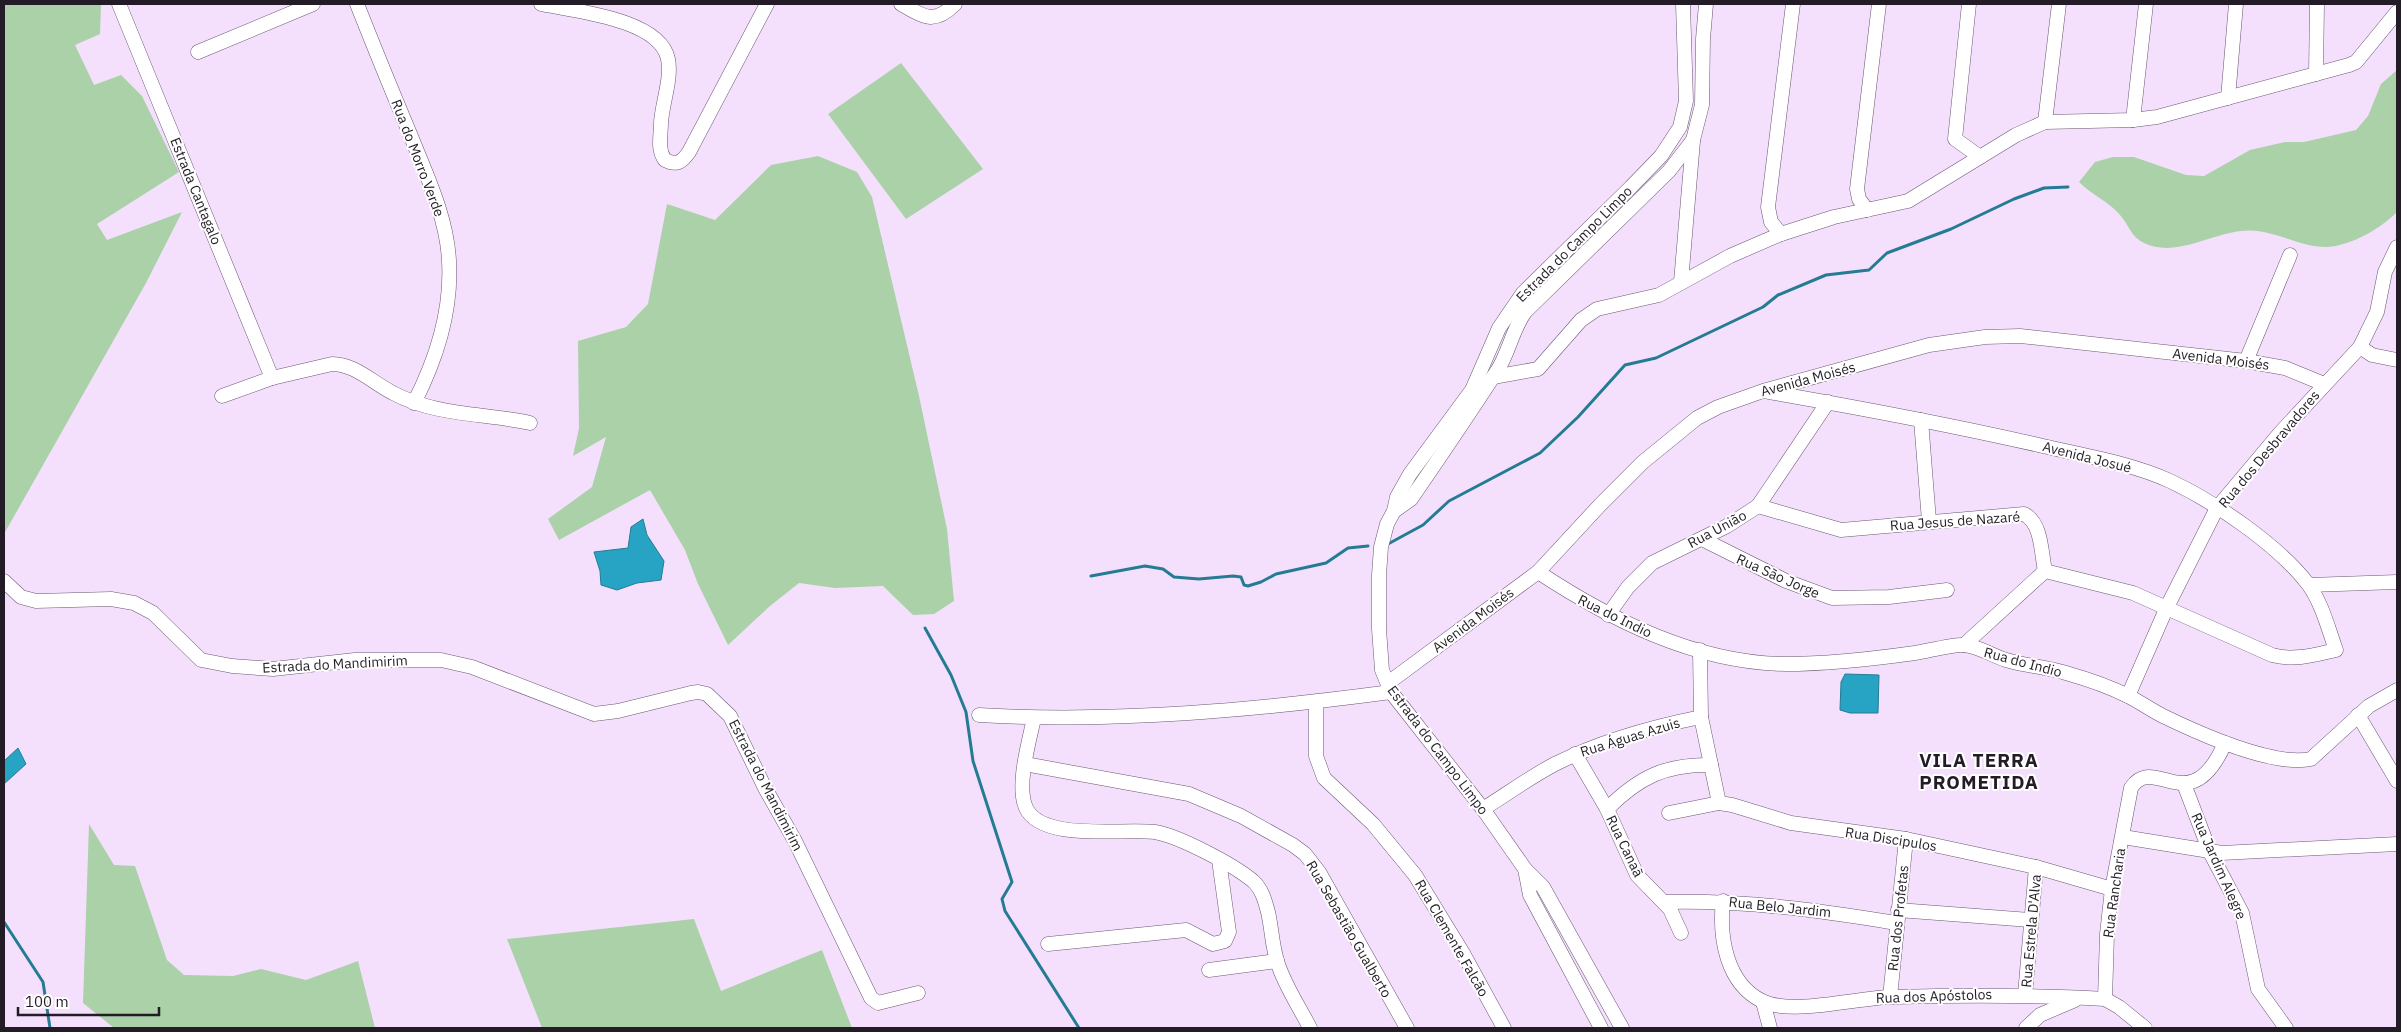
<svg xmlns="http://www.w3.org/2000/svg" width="2401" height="1032" viewBox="0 0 2401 1032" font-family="'IBM Plex Sans',sans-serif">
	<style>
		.green { fill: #aad1a8 }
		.water { fill: #27a4c3; stroke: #267b94 }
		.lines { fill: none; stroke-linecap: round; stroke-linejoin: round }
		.stream { stroke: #267b94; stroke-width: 3 }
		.minor-casing { stroke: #6a5871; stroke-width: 15 }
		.minor { stroke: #fff; stroke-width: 14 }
		.labels { text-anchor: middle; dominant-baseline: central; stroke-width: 4; stroke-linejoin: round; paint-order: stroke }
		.street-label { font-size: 14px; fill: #231c26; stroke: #fff }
		.district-label { font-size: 19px; font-weight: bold; letter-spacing: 1px; fill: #231c26; stroke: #fff }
	</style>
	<rect width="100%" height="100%" fill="#f4e0fd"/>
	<g class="green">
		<path d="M4,4H101L100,34L75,45L94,85L121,75L142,96L179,172L97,224L107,240L182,212L146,283L4,534Z"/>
		<path d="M901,63L983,169L906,219L828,114Z"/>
		<path d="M2397,70V212C2380,229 2351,246 2326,247C2297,247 2271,227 2241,231C2211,234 2174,258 2144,243C2131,237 2129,225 2120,215C2108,201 2092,195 2079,182L2095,162L2113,157H2134L2186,175L2204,176L2250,150L2285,142H2304L2356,130L2368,116L2381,84Z"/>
		<path d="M818,156L857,172L872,197L919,396L947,529L954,601L934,614L913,615L883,586L835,588L799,583L770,606L728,645L698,584L685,550L650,490L559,540L548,519L592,487L606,437L573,456L579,428L578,341L626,327L648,304L667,204L715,220L771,165Z"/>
		<path d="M89,824L114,865L135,866L167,960L184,975L233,976L261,969L306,980L358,961L375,1028H114L83,1003Z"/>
		<path d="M694,919L721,991L822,950L852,1028H542L507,939Z"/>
	</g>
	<g class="water">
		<path d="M643,519L647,535L664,561L661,580L637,583L617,590L601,585L600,571L594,552L628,548L631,527Z"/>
		<path d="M1845,674L1879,675L1878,713H1850L1840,710L1841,682Z"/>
		<path d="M18,748L26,764L4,784V761Z"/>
	</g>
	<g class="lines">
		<g class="stream">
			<path d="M1388,544L1423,525L1449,501L1540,453L1578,417L1625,365L1656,358L1763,307L1778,295L1826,275L1869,270L1887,253L1951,229L2014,199L2044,188L2068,187"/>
			<path d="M1091,576L1145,566L1163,569L1174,577L1199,579L1233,576L1241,577L1244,585L1248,586L1261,582L1276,574L1326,563L1348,548L1368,546"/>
			<path d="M925,628L951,675L966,712L973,761L1012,882L1002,899L1005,911L1079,1028"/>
			<path d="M4,922L43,982L50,1028"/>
		</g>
		<defs>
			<g id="minor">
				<path d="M119,4L272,378"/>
				<path d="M357,4C374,47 392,91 410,134C426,174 447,217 449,261C452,310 436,360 414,403"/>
				<path d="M541,4C574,11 660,19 668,59C672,79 662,103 661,123C661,136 657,149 665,160C677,166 682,162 689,152L767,4"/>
				<path d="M901,4C924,17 934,25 955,4"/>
				<path d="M1969,4L1955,139L1980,157"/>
				<path d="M198,52L313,4"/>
				<path d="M2316,74L2317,4"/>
				<path d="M2228,98L2236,4"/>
				<path d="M2133,120L2146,4"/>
				<path d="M2045,122L2059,4"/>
				<path d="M1867,210L1859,199L1857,189L1879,4"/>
				<path d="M1781,234L1771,222L1768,207L1793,4"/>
				<path d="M1681,282L1693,141"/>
				<path d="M2360,347L2372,355L2397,360"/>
				<path d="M2246,361L2290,255"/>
				<path d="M1493,377L1538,369L1581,320L1597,309L1659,295L1730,256L1781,234L1834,217L1908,201L2016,135L2045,122L2133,120L2157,117L2349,65L2356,62L2397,12"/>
				<path d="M1769,392C1861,408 1952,425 2043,446C2085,456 2130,463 2170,481C2215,502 2278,545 2308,584C2322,603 2328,628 2336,650C2314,655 2295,661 2272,655L2133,593L2045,571"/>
				<path d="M222,396L272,378L332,364C355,364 373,383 393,393C436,416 484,413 530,423"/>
				<path d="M1921,420L1929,521"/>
				<path d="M1758,506L1841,530L2024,514C2042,523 2041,552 2045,571"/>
				<path d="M1394,511L1411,499C1440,457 1469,414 1497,371C1509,353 1512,330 1525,312L1669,171L1693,140L1702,105L1703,39L1706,4"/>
				<path d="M1702,539L1786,581L1832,598L1889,597L1947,590"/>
				<path d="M1538,572C1611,620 1696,663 1785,664C1828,664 1872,659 1915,653C1928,651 1953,644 1964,645C1978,646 1993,656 2006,660C2026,666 2047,667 2066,673C2087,679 2108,686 2128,696C2140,702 2151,710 2163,716C2198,733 2273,767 2311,759L2369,706L2397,690"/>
				<path d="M4,581L21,597L36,601L111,599L134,603L153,613L201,660L232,666L273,669L355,660H441L472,667L594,714L618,711L691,693L698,692L707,694L730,716L765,788L795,841L871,998L878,1003L918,993"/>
				<path d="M2309,585L2397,582"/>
				<path d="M1608,615L1628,587L1652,563L1727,526L1758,506L1828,402"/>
				<path d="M1964,645L2045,571"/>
				<path d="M1700,650L1701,717L1719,803"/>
				<path d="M1388,683L1538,572L1600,505L1643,462L1697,418L1718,407L1763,391L1929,345L1985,337L2020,336L2246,361L2285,368L2324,384"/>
				<path d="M2128,696L2167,607L2217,508L2280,433L2360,347L2377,312L2385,272L2397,247"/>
				<path d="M1316,702V756L1324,778L1373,824L1415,875L1464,955L1504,1028"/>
				<path d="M979,715C1116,723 1255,710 1391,692"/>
				<path d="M2358,715L2397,781"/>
				<path d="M1034,718C1029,742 1016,786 1026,808C1042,842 1123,828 1155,832C1179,836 1234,865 1253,881C1262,889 1265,901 1268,912C1272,929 1272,947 1278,964C1285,986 1300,1008 1310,1028"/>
				<path d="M1575,754L1607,809L1637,875L1670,909L1681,933"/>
				<path d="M1025,764L1189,794L1241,816L1293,845L1305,854L1319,872L1407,1028"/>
				<path d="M2184,784L2210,852L2242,913L2258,989L2286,1028"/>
				<path d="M1483,809C1507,794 1530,777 1555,764C1601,741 1651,727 1701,717"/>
				<path d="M1607,809C1639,777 1666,764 1711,765"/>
				<path d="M1669,813L1719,803L1732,805L1791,823L1906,839L2036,867L2112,889"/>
				<path d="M2123,837L2222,853L2397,844"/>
				<path d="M1525,869L1530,895L1601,1028"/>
				<path d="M1723,901C1719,937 1726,983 1762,1001C1792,1016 1859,997 1893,997C1964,995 2034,995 2105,999L2119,1007L2145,1028"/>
				<path d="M1664,902C1743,900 1818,910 1896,923"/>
				<path d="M1898,910L2030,920"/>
				<path d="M1048,944L1186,930L1213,944L1225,941L1229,932L1219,860"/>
				<path d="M1209,970L1277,961"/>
				<path d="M2025,995L2036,867"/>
				<path d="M1890,997L1906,839"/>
				<path d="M2105,999L2107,934L2112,889L2131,788C2154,752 2190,823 2225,743"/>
				<path d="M1763,1002L1770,1028"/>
				<path d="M1622,1028L1543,887L1525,869L1483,809L1391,692L1382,670L1379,629V575L1381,547L1387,524L1394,511L1397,497L1410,474L1472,390L1499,328L1523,293L1631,187L1661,156L1680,127L1686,101L1683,4"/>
				<path d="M2026,1028L2040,1015L2075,1000"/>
			</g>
		</defs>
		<use href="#minor" class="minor-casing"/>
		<use href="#minor" class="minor"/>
	</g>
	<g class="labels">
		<g class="street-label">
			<text transform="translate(418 158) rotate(69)">Rua do Morro Verde</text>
			<text transform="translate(196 191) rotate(68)">Estrada Cantagalo</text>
			<text transform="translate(1574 244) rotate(-45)">Estrada do Campo Limpo</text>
			<text transform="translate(2221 359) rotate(7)">Avenida Moisés</text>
			<text transform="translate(1808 379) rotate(-15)">Avenida Moisés</text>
			<text transform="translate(2269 449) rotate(-50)">Rua dos Desbravadores</text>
			<text transform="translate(2087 457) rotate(14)">Avenida Josué</text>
			<text transform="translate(1955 521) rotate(-4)">Rua Jesus de Nazaré</text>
			<text transform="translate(1717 529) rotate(-28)">Rua União</text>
			<text transform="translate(1778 576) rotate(24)">Rua São Jorge</text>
			<text transform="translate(1615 616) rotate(26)">Rua do Indio</text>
			<text transform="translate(1473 620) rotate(-37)">Avenida Moisés</text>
			<text transform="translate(2023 662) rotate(15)">Rua do Indio</text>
			<text transform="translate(335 664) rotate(-3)">Estrada do Mandimirim</text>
			<text transform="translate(1630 737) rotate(-17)">Rua Águas Azuis</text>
			<text transform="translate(1438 750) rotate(53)">Estrada do Campo Limpo</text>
			<text transform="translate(766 785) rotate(63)">Estrada do Mandimirim</text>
			<text transform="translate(1891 839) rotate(9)">Rua Discipulos</text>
			<text transform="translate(1625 846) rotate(64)">Rua Canaã</text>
			<text transform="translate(2219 866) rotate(66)">Rua Jardim Alegre</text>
			<text transform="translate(2114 893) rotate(-82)">Rua Rancharia</text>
			<text transform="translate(1780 907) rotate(6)">Rua Belo Jardim</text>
			<text transform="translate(1898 918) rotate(-84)">Rua dos Profetas</text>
			<text transform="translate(1349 929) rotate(60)">Rua Sebastião Gualberto</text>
			<text transform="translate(2031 931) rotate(-85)">Rua Estrela D'Alva</text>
			<text transform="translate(1452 938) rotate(60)">Rua Clemente Falcão</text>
			<text transform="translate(1934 996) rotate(-2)">Rua dos Apóstolos</text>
		</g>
		<g class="district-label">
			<text x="1979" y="760">VILA TERRA<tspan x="1979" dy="22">PROMETIDA</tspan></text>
		</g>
	</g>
	<rect width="2401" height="1032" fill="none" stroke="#231c26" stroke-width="10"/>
	<path d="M18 1007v8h141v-8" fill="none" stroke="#231c26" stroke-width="2.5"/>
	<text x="25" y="1007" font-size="15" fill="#231c26" stroke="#ffffff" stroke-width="4" paint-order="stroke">100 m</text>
</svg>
